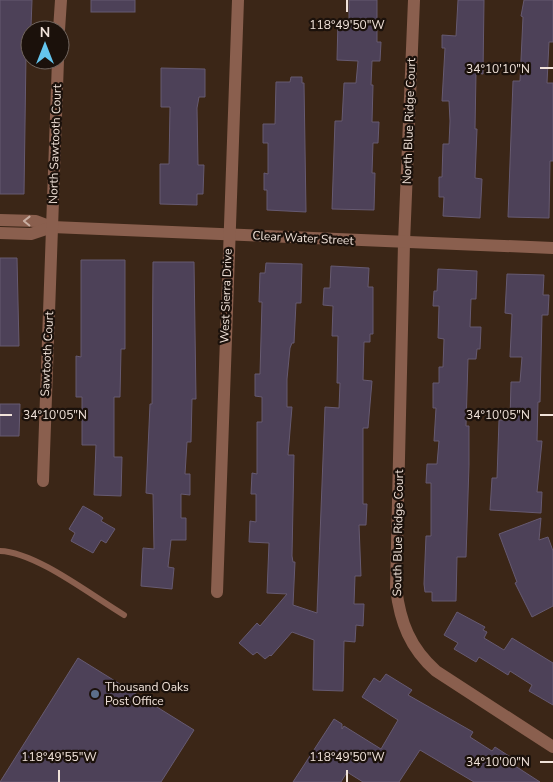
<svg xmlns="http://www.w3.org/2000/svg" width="553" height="782" viewBox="0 0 553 782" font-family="'Nunito Sans',sans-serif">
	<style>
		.building { fill: #4d4158; stroke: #665a71 }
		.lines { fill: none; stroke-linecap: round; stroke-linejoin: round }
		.lane { stroke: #8a5f4e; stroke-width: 6 }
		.street { stroke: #8a5f4e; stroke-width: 12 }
		.oneway { stroke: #c8aea2 }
		.ticks { fill: none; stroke: #f1e3da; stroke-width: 2 }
		.service-dot { fill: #5c6f8a; stroke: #1b110b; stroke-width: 2 }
		.labels { text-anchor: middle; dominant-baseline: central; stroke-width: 4.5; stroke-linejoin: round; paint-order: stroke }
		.street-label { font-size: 12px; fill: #f1e3da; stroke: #1b110b }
		.poi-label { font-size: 12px; fill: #f1e3da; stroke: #1b110b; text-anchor: start }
		.ticks-label { font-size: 12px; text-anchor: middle; fill: #f1e3da; stroke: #1b110b; stroke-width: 4.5; stroke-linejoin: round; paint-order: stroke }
	</style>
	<rect width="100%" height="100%" fill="#3b2617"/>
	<g class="building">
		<path d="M0,0H32L30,54H26L24,194H0Z"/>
		<rect x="91" y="0" width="44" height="12"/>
		<path d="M349,0H377V42H381L380,61H372L371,85H373L372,122H379L378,143H373L372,173H375L374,210L332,209L335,121H342L344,83H356L358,61L337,60L338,21H349Z"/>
		<path d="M458,0H484L483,74L476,73L475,129H477L475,178L482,179L480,218L443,216L444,197H439V177H442L443,144H449L450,121L449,101H442L445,48H442V35L456,36Z"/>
		<path d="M524,0H553V42H549L547,83H553V161H550L549,218L508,217L513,81H520L523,17L521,16Z"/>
		<path d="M161,68L205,69V97H199L197,108L198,165H204L203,194H197V205L160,204V164H169L170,107H161Z"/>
		<path d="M291,77H302V83H304L306,212L267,210V190H264V173L268,174V143H263V124H275L276,82H290Z"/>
		<path d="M0,258H17L19,346H0Z"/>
		<path d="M81,260H125V349H121L120,397H114V457H122L121,496L94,495L96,445H82V397H76V356L81,357Z"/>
		<path d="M153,262H194L196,399H192L191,442H187L185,474H190V495L181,494V518H186V540H171L168,567L174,568L172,589L141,586L143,548L154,549L153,494L146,493L150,404H152Z"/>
		<path d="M266,263L302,264L301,303H296L294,343H292L290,348L287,379V407H292L288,455H294L292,556L293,562H295L293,605L317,613L325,407L339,408L340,383H337L338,336H332L333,306L323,305L324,288H330L331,266L369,268L368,287H373V334H370V342H364L363,380L372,381L368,428H363V504H367L366,525H359L361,576H355L354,604H364L363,626L356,625L355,642L344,641L343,691L313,690L314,640L292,632L271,656L270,655L265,659L257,652L253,655L239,643L257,623L260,626L287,594L267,593L269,543L249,542L250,521L256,522V494H251L252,473L257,474V422H262V397L255,396V374H260L262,302H259L260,273H265Z"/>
		<path d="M438,269L477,271L476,299H471L470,327H481L480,349H477L476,359H468L466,426H469V465L466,557H457L456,601H432V592H425L424,584L426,536H431V483H426L427,464H437L439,441H434L436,408H433V383H439V367H443L444,339L438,338L439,306H433L434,291H437Z"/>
		<path d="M507,274L544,275L543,295H549L548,315H542L540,402H538L537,441H542L537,492H542L541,513L490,510L492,478H497L499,420H510L511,382H520L522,357H510L512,314L505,313Z"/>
		<path d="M0,404H20L19,436H0Z"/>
		<path d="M83,506L99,515L103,518L101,521L115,529L106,543L101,540L93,553L71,541L75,533L69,529Z"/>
		<path d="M541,518L539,540L548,537L553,551V606L532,617L515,583L517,582L499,534Z"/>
		<path d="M457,612L485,627L483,630L487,632L484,638L504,650L512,638L553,663V705L529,691L532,685L510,671L508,675L479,657L476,662L454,649L458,643L444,635Z"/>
		<path d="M78,658L194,730L161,782H0Z"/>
		<path d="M386,674L412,690L408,695L473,732L470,737L492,751L495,747L512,758L509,762L540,782H474L420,750L399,782H363L347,772L341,782H293L334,719L342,724V729L344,726L381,749L398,720L362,697L374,678L380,682Z"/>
	</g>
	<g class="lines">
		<path class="lane" d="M0,551C36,552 92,596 124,615"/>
		<g class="street">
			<path d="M414,0L404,243L396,588C400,622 410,648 436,671L553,747"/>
			<path d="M59,30L61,0"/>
			<path d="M0,220L36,221L52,227L553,248"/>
			<path d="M0,233L31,234L52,227"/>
			<path d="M43,481L58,60"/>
			<path d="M217,592L238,0"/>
		</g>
	</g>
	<defs><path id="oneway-chevron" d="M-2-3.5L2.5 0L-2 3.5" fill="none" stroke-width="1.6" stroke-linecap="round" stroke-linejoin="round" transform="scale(1.25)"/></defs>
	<use class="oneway" href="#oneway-chevron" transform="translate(27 221) rotate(-179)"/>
	<path class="ticks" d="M347,0V12M540,68H553M0,415H12M540,415H553M540,762H553M59,770V782M347,770V782"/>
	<circle class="service-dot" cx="95" cy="694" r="5"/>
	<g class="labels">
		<g class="street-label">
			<text transform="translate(409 121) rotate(-88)">North Blue Ridge Court</text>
			<text transform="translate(55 144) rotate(-88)">North Sawtooth Court</text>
			<text transform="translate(303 238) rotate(3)">Clear Water Street</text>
			<text transform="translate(226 296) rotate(-88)">West Sierra Drive</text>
			<text transform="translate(47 354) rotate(-87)">Sawtooth Court</text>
			<text transform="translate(398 533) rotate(-89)">South Blue Ridge Court</text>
		</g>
		<g class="poi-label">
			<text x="105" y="687">Thousand Oaks<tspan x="105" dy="14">Post Office</tspan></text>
		</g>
	</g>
	<g class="ticks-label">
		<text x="347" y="29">118°49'50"W</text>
		<text x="498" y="73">34°10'10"N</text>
		<text x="55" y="419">34°10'05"N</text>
		<text x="498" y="419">34°10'05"N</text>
		<text x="59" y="761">118°49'55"W</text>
		<text x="347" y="761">118°49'50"W</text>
		<text x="498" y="766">34°10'00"N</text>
	</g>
	<g transform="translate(45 45)"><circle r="24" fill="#1b110b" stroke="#71655e"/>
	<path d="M0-4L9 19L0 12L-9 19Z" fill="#64c5ee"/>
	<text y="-8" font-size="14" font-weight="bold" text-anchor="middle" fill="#f1e3da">N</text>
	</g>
</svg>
